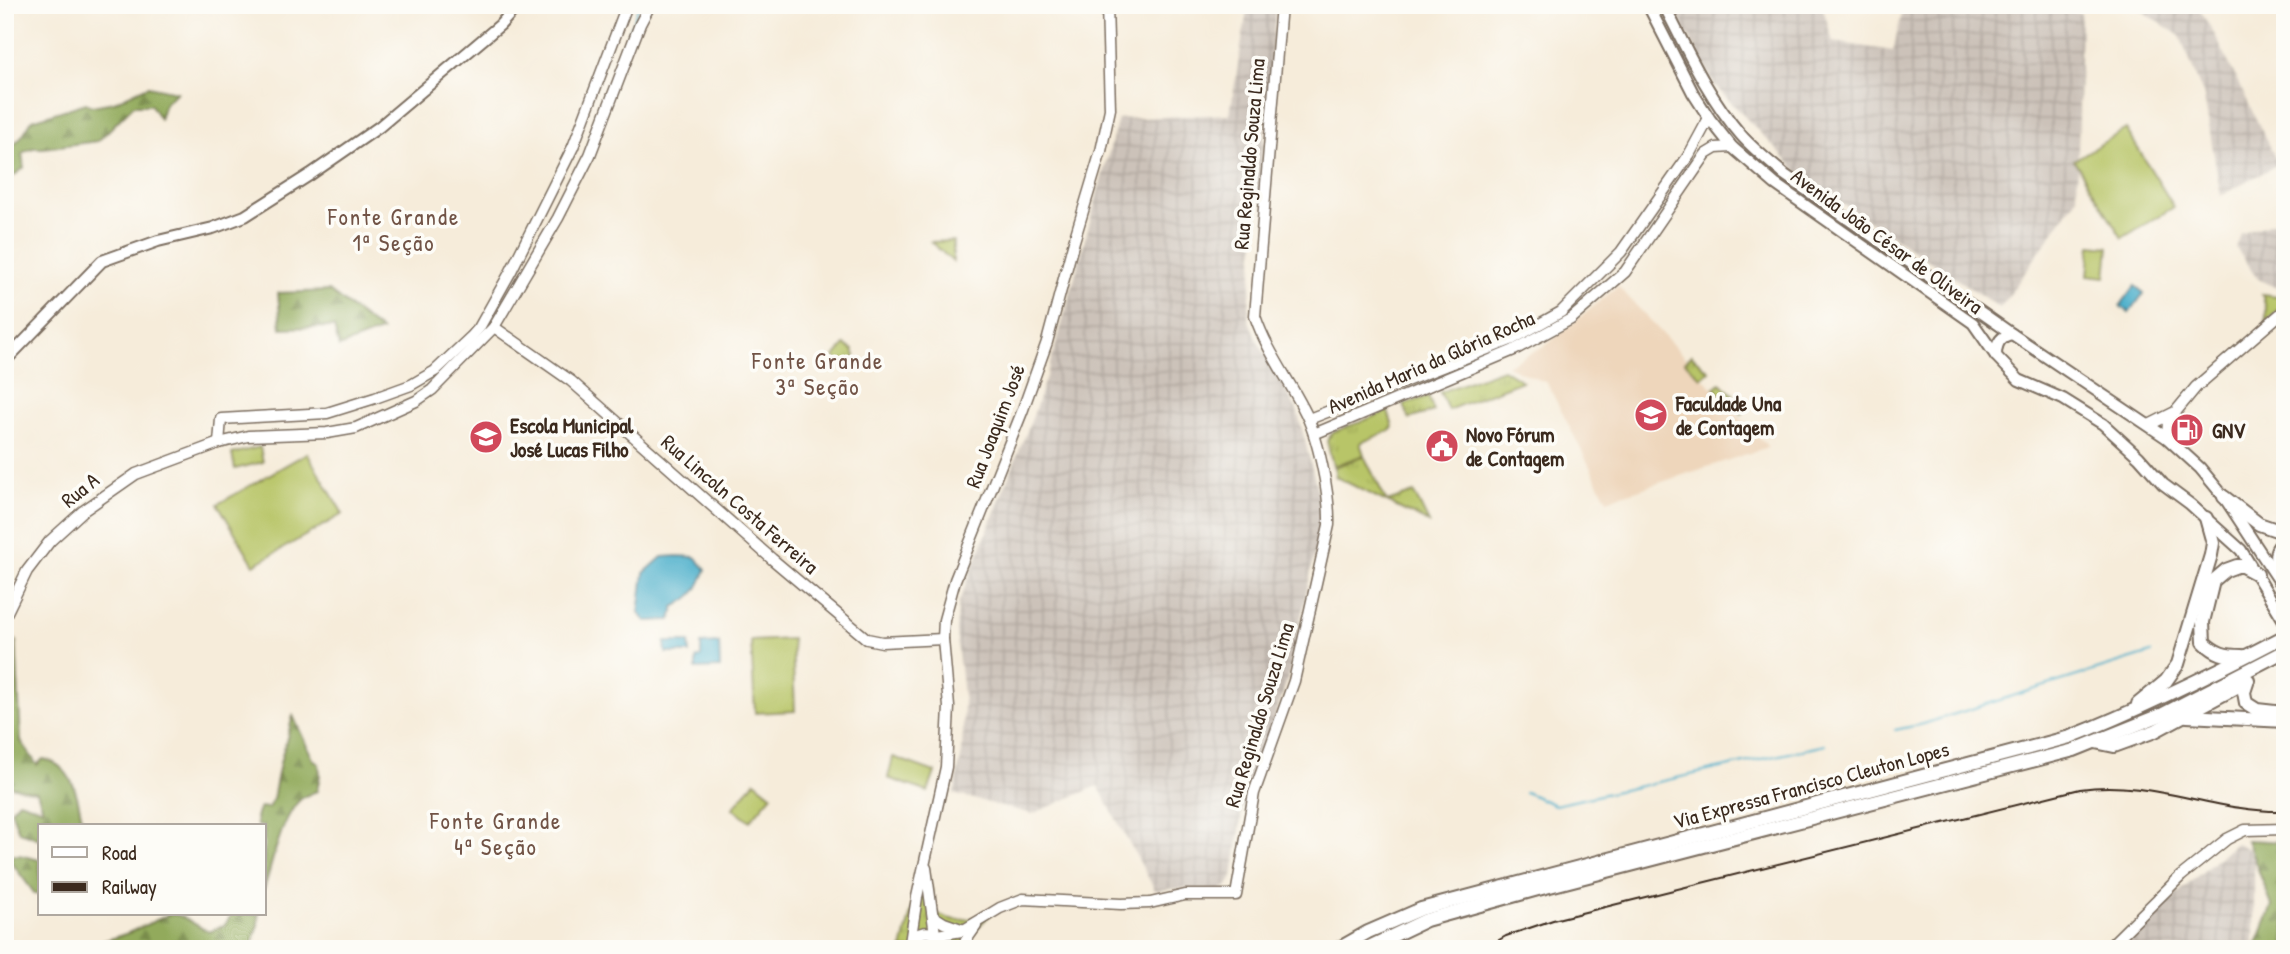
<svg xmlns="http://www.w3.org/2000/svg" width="2290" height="954" viewBox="0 0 2290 954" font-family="'Patrick Hand',sans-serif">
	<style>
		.built { fill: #eed6bb }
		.industrial { fill: url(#industrial-grid) }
		.grass { fill: url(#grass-tufts); stroke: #7a7842; stroke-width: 2 }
		.forest { fill: url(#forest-firs); stroke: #666a3d; stroke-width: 2 }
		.pitch { fill: #b8c567; stroke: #7a7842; stroke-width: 2 }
		.water { fill: #4aaeca; stroke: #426c74; stroke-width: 2 }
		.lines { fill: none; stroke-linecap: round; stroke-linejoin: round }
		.stream { stroke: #4aaeca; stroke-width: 2 }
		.tertiary-casing { stroke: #7c6e60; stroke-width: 13 }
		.secondary-casing { stroke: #7c6e60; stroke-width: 14 }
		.trunk-casing { stroke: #7c6e60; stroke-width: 16 }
		.tertiary { stroke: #fff; stroke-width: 10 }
		.secondary { stroke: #fff; stroke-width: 10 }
		.trunk { stroke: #fff; stroke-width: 12 }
		.rail { stroke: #3b2a1e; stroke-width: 2 }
		.labels { text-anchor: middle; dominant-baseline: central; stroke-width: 7; stroke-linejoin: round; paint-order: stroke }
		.street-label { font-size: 21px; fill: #3b2a1e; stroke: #fdfcf7 }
		.poi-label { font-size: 21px; font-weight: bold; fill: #3b2a1e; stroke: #fdfcf7; text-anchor: start }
		.neighbourhood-label { font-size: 23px; letter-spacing: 2px; fill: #715346; stroke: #fdfcf7 }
	</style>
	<defs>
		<pattern id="industrial-grid" width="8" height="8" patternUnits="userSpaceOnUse" patternTransform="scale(1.75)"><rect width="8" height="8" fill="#ccc2b9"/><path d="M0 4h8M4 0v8" fill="none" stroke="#b0a79f"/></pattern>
		<pattern id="grass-tufts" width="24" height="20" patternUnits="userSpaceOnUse" patternTransform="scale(1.75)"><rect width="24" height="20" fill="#b8c567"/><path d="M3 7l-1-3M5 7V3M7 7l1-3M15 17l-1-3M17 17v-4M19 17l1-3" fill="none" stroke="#9fa959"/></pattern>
		<pattern id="forest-firs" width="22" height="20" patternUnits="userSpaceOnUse" patternTransform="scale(1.75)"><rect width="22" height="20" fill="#92aa5c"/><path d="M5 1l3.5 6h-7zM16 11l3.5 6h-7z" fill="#788b4b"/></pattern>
	</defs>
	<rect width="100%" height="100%" fill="#fdfcf7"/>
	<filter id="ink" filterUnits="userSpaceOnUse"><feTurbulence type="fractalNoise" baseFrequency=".0143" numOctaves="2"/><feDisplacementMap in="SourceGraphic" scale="14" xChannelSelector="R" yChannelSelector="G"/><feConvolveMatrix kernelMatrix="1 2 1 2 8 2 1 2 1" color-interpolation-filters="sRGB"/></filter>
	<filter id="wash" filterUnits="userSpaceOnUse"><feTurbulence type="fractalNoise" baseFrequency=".00686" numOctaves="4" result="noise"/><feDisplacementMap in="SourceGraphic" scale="28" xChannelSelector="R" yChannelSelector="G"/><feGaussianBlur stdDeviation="1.57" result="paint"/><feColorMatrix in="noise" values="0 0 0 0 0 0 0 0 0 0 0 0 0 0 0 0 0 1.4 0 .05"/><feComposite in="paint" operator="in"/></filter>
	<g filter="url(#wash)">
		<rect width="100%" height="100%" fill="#f6ecda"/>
		<path class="built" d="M1618,286L1768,447L1607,500L1547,383L1507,366L1549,343Z"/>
		<g class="industrial">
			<path d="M1248,5H1276L1248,318L1256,338L1297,410L1322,508L1321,524L1288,678L1242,812L1233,877L1228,886L1219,890L1183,888L1155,890L1098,786L1032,814L954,794L962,753L964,704L956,631L959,602L1033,416L1056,346L1118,119L1230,114Z"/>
			<path d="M1699,5H1822L1833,42L1893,51L1904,5H2013L2081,13L2077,198L2000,308L1803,177L1716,87L1677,14Z"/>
			<path d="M2116,5H2197L2216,37L2278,164L2221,196L2204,97L2180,36L2139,9Z"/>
			<path d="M2285,218V284L2276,287L2258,279L2236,248L2241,234Z"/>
			<path d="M2236,843L2254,852V949H2113Z"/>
		</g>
		<g class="grass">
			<path d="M953,241V262L931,242Z"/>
			<path d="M2262,294L2285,297V304L2266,321V308Z"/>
			<path d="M845,345L853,350L855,356L852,361L844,364L834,357Z"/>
			<path d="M1691,355L1709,371L1701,378L1685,362Z"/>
			<path d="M1503,369L1522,381L1448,410L1440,392Z"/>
			<path d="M1720,383L1747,407L1742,414L1715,388Z"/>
			<path d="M1428,396L1434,411L1409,419L1404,405Z"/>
			<path d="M1388,411L1393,427L1391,430L1360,443L1364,455L1333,466L1327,441L1333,432Z"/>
			<path d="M1364,456L1387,502L1414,493L1429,523L1336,477L1334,467Z"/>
			<path d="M924,859L937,913C956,926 975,918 993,911L965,941L964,949H902Z"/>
		</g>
		<g class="forest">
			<path d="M148,86L177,92L165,103L160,119L151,105H134L98,141L43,148H33L22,153L24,168L5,182V154L22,136L32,120L86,103L92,106L114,102Z"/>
			<path d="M329,291L381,331L339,347L334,327L281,328L278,293Z"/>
			<path d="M16,639L21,741L37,765L43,759C74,765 79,800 83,826H40V839L19,832L11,810L19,801L43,809L37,792L10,786L11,753L7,720Z"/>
			<path d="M293,716L313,759L319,764L320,775L317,791C312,793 306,795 302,798C282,814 272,865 264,889V826H257L256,817L260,807L268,808L273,799L280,763Z"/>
			<path d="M2247,840L2285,842V949H2255L2272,906Z"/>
			<path d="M19,855L40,860V895L35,894L7,856Z"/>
			<path d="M170,914C183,914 197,927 210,932L225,925L232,914H259L258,925L250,949H101L95,944L128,933Z"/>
		</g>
		<g class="pitch">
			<path d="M2126,129L2174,207L2122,238L2074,160Z"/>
			<path d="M2091,245L2109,247L2106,277L2088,275Z"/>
			<path d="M260,447L263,462L235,469L232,454Z"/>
			<path d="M307,453L343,514L254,565L218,504Z"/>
			<path d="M792,639L795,711L755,713L751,641Z"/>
			<path d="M893,757L935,772L928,792L888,778Z"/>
			<path d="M755,781L772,795L750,821L733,808Z"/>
		</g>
		<g class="water">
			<path d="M2135,286L2144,293L2129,313L2120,306Z"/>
			<path d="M677,556L695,557L706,569C698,590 695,596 674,607L671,620L646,621L639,613L644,573L662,557Z"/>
			<path d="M665,642H689L690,653H666Z"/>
			<path d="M719,643L720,668L696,669V659L701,656V644Z"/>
		</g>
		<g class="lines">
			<g class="stream">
				<path d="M589,139L639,5"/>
				<path d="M1895,730L1923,724L2151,653"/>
				<path d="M1525,792L1555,805L1825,745"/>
			</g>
		</g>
	</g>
	<g filter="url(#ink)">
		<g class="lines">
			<defs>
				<g id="tertiary">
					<path d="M494,327L571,381L772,559L867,639L882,642L943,639"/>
					<path d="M1309,419L1513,339L1561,312L1621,252L1689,155L1709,118"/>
					<path d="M2149,425L2173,413"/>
					<path d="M1314,434L1514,350L1571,319L1625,272L1706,154L1716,148L1732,147"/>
					<path d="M2167,438L2168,421L2196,387L2285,310"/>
					<path d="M219,443L221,419L327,413L375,398L411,385L435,371L471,337L479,328L511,271L573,147L627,5"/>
					<path d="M5,616L27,571L50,541L83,511L136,474L219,443L248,436L327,433L356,428L416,401L432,390L494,327L558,218L590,155L640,24L650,5"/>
					<path d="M926,868L935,934"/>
					<path d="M933,916L944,923L964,930"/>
					<path d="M937,935L962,931L1000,908L1023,899L1121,904L1150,903L1185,895H1236L1254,793L1294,681L1329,525C1330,494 1318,435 1303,408C1287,377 1266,349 1255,316L1281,5"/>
					<path d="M910,943L917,897L946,767L949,707L943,639L944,620L955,580L1022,412L1047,342L1074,241L1101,151L1110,109L1107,5"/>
					<path d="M910,943C917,931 929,929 940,937L945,949"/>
					<path d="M960,949L976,926"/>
					<path d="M2107,949L2181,876L2227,839L2245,830L2285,829"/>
				</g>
				<g id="secondary">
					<path d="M1648,5L1693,93L1709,118L1732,147L1775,184L1973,323L1996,356L2019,380L2063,399L2103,424L2139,457L2163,484L2190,504L2241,550L2285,622"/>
					<path d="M1664,5C1687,50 1708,97 1741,135C1754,150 1770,162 1785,175L2012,334L2167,438L2200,468L2224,497L2280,582"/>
					<path d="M1996,356C1996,344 2000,336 2012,334"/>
					<path d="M5,361L102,261L158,241L213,228L245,216L311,174L379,127L500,25L518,5"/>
				</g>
				<g id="trunk">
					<path d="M2224,497L2259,524L2285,533"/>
					<path d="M2285,542C2268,552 2280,570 2285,585"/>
					<path d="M2242,656C2225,656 2216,654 2204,642L2203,622L2213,581L2226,570L2237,566H2242L2257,574"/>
					<path d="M2248,680L2244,692L2246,703L2257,710L2284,713"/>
					<path d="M2138,704L2166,681L2178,664L2211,555L2213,543L2206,518"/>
					<path d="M2187,716L2285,721"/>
					<path d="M2095,742L2114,746L2155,731L2246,682"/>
					<path d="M1338,949L1368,932L1421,909L2070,737C2144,708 2214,673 2285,636"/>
					<path d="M1365,949L1426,920L1538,889L2074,750L2161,715L2285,651"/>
				</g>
			</defs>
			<use href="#tertiary" class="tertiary-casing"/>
			<use href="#secondary" class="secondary-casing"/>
			<use href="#trunk" class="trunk-casing"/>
			<use href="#tertiary" class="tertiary"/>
			<use href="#secondary" class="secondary"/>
			<use href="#trunk" class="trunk"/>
			<path class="rail" d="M1483,949L1506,936L1553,920L2080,789C2150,778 2215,813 2285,811"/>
		</g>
	</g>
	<defs>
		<symbol id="university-disc" viewBox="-11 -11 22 22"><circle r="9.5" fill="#d1495b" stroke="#fdfcf7"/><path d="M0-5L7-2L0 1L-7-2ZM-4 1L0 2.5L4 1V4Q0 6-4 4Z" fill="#fff"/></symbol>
		<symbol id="fuel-disc" viewBox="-11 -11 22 22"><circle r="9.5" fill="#d1495b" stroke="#fdfcf7"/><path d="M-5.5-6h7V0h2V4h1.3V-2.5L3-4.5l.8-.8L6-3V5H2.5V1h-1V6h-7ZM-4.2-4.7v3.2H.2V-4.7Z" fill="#fff"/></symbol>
		<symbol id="school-disc" viewBox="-11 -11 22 22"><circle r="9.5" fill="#d1495b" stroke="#fdfcf7"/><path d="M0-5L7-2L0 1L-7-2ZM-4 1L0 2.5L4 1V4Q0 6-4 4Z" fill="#fff"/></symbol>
		<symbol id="civic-disc" viewBox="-11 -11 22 22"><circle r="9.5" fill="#d1495b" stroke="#fdfcf7"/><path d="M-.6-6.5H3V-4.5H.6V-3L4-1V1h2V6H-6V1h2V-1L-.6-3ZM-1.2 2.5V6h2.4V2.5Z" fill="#fff"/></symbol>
	</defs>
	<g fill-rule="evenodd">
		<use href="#university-disc" x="1632" y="396" width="38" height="38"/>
		<use href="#fuel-disc" x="2168" y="411" width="38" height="38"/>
		<use href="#school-disc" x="467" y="418" width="38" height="38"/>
		<use href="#civic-disc" x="1423" y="427" width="38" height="38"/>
	</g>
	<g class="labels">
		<g class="street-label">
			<text transform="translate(1249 154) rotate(-85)">Rua Reginaldo Souza Lima</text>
			<text transform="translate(1887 241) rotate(36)">Avenida João César de Oliveira</text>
			<text transform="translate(1431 362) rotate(-24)">Avenida Maria da Glória Rocha</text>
			<text transform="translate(995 426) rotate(-69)">Rua Joaquim José</text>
			<text transform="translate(80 490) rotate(-39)">Rua A</text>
			<text transform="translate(740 504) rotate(41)">Rua Lincoln Costa Ferreira</text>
			<text transform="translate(1259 715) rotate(-73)">Rua Reginaldo Souza Lima</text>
			<text transform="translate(1811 785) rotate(-15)">Via Expressa Francisco Cleuton Lopes</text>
		</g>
		<g class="poi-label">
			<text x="1676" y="403">Faculdade Una<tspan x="1676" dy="24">de Contagem</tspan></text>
			<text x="510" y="425">Escola Municipal<tspan x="510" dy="24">José Lucas Filho</tspan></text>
			<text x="2212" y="430">GNV</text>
			<text x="1466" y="434">Novo Fórum<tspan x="1466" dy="24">de Contagem</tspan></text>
		</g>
		<g class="neighbourhood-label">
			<text x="394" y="216">Fonte Grande<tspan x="394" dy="26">1ª Seção</tspan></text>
			<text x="818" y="360">Fonte Grande<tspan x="818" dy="26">3ª Seção</tspan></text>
			<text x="496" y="820">Fonte Grande<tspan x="496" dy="26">4ª Seção</tspan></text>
		</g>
	</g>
	<rect width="2290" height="954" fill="none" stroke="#fdfcf7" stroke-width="28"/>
	<rect x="38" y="824" width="228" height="91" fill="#fdfcf7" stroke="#afa8a0" stroke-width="2"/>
	<rect x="52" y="847" width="35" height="10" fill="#ffffff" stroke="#afa8a0" stroke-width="2"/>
	<text x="102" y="860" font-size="21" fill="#3b2a1e">Road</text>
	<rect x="52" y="882" width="35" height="10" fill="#3b2a1e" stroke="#afa8a0" stroke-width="2"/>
	<text x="102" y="894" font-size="21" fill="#3b2a1e">Railway</text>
</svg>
